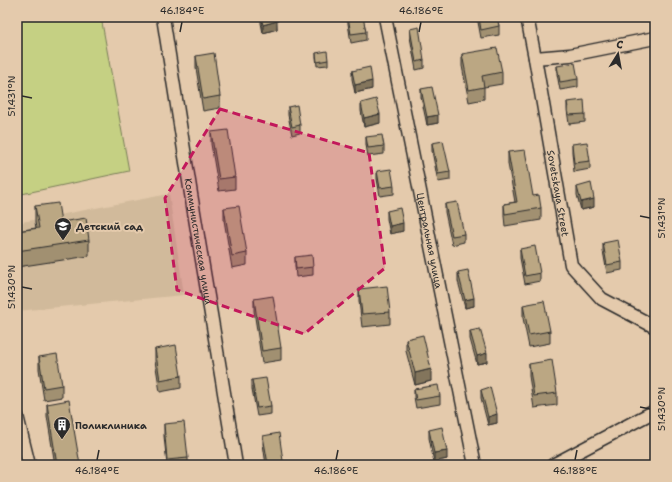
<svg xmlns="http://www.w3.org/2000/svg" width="672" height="482" viewBox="0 0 672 482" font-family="'Shantell Sans',sans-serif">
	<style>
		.built { fill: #d1ba9b }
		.green { fill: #c5d083; stroke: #787e57 }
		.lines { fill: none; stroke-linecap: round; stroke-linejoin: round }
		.street-casing { stroke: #2b2b2b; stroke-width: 15 }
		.street { stroke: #e4caac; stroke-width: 12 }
		.wall { fill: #a19071; stroke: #2b2b2b }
		.shaded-wall { fill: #83755c; stroke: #2b2b2b }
		.building { fill: #bba783; stroke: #2b2b2b }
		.marked { fill: #c2185b; fill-opacity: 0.2; stroke: #c2185b; stroke-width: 3; stroke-dasharray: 8 5; stroke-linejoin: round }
		.ticks { fill: none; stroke: #2b2b2b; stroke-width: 1.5 }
		.labels { text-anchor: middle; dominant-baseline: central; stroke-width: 4; stroke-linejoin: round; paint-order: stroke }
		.street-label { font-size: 10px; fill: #2b2b2b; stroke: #e4caac }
		.poi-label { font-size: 10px; font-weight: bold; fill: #2b2b2b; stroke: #e4caac; text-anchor: start }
		.neatline { fill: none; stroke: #2b2b2b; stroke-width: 1.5 }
		.ticks-label { font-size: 10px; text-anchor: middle; fill: #2b2b2b }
	</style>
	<rect width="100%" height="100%" fill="#e4caac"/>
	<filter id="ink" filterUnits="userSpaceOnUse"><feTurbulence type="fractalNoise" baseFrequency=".025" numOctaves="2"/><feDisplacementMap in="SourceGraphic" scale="8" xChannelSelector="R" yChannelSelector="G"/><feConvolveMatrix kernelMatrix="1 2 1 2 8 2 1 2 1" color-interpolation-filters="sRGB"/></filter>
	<g filter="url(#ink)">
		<path class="built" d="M169,194L184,295L17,311V223Z"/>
		<path class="green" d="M17,17H101L129,171L17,195Z"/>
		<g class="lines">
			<defs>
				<g id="street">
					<path id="s1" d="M163,17L191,194L236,465"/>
					<path id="s2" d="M385,17L475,465"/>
					<path id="s3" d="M527,17L535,58L571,265L602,299L655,327"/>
					<path d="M535,58L570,55L655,38"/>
					<path d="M17,416L29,465"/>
					<path d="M553,465L655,411"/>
				</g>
			</defs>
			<use href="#street" class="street-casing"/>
			<use href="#street" class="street"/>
		</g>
		<g class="wall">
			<path d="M261,17H276L277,29L263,33L261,23Z"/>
			<path d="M347,17H363L366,32V40L351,43Z"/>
			<path d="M477,17H497L499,26V35L481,38Z"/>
			<path d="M410,29L424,60V68L416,70L410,37Z"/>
			<path d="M316,53L328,60V65L317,66L316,57Z"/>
			<path d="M462,54L502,72V84L484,87V99L469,102L462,66Z"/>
			<path d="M196,56L220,96V108L203,111L196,68Z"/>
			<path d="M557,66L578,79V87L560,90L557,74Z"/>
			<path d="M352,71L372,89L355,93L352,79Z"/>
			<path d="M421,89L438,123L427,125L421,97Z"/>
			<path d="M567,102L585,114V122L569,124L567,110Z"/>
			<path d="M361,103L380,123L364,127L361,111Z"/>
			<path d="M288,107L300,125V133L292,135L288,115Z"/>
			<path d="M211,132L235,177V189L219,191L211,144Z"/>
			<path d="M366,137L384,146V154L368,156L366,145Z"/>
			<path d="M432,143L450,172V180L438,182L432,151Z"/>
			<path d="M572,144L590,161V169L574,172L572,152Z"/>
			<path d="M508,152L533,196L541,208V220L505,226L504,216V204L515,202L508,164Z"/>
			<path d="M377,171L394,186V194L380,196L377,179Z"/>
			<path d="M577,187L594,207L581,210L577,195Z"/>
			<path d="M445,204L464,234V242L452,245L445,212Z"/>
			<path d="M35,206L89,240V256L17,267V231L36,228L35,222Z"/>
			<path d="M224,208L247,253V265L232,268L224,220Z"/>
			<path d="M387,211L403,231L390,234L387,219Z"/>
			<path d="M603,243L622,262V270L607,273L603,251Z"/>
			<path d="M520,249L540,273V281L525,284L520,258Z"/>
			<path d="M295,257L313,267V275L296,277L295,266Z"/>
			<path d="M458,272L474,306L465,308L458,281Z"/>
			<path d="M359,289L390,312V324L362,327L359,301Z"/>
			<path d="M254,299L281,348V360L262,363L254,311Z"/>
			<path d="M523,305L550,331V343L529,347L523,318Z"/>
			<path d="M470,331L487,362L477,364L470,339Z"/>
			<path d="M406,339L431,381L415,385L406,351Z"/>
			<path d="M155,349L181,376V388L160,392L155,361Z"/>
			<path d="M39,357L62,385V397L44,400L39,369Z"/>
			<path d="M529,364L557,393V405L534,408L529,376Z"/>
			<path d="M252,380L271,406V414L257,416L252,389Z"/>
			<path d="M414,389L440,396V404L416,408L414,397Z"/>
			<path d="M481,390L497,423L488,425L481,398Z"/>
			<path d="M47,404L80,465H55L47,416Z"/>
			<path d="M164,424L188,458V465H167L164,436Z"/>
			<path d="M429,430L447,459L434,462L429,438Z"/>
			<path d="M263,436L283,461V465H266L263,444Z"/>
		</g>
		<g class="shaded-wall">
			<path d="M277,21V29L263,33V25Z"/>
			<path d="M372,81V89L355,93V85Z"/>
			<path d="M380,114V123L364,127V118Z"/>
			<path d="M438,115V123L427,125V117Z"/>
			<path d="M594,199V207L581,210V202Z"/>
			<path d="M403,223V231L390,234V226Z"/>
			<path d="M474,298V306L465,308V300Z"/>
			<path d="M487,353V362L477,364V356Z"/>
			<path d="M431,369V381L415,385V373Z"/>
			<path d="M497,414V423L488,425V417Z"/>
			<path d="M447,451V459L434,462V453Z"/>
		</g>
		<g class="building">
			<path d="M261,17H276L277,21L263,25Z"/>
			<path d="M348,17H363L366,32L351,34Z"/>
			<path d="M479,17H497L499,26L481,30Z"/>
			<path d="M419,27L424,60L416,62L410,29Z"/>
			<path d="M497,48L502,72L482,76L484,87L469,90L462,54Z"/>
			<path d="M327,51L328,60L317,62L316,53Z"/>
			<path d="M214,53L220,96L203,99L196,56Z"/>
			<path d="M575,63L578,79L560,82L557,66Z"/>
			<path d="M370,67L372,81L355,85L352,71Z"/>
			<path d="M432,87L438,115L427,117L421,89Z"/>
			<path d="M376,99L380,114L364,118L361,103Z"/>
			<path d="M584,100L585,114L569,115L567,102Z"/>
			<path d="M297,105L300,125L292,127L288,107Z"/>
			<path d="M228,130L235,177L219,179L211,132Z"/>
			<path d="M382,135L384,146L368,148L366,137Z"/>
			<path d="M443,141L450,172L438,174L432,143Z"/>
			<path d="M587,142L590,161L574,163L572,144Z"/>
			<path d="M525,150L533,196L539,195L541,208L505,214L504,204L517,202L508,152Z"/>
			<path d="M391,169L394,186L380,188L377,171Z"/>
			<path d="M591,183L594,199L581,202L577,187Z"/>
			<path d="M457,202L464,234L452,236L445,204Z"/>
			<path d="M58,203L61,222L86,218L89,240L17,251V231L39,228L35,206Z"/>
			<path d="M239,206L247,253L232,256L224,208Z"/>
			<path d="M400,208L403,223L390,226L387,211Z"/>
			<path d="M618,240L622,262L607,265L603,243Z"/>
			<path d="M535,246L540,273L525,276L520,249Z"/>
			<path d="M312,255L313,267L296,269L295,257Z"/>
			<path d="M468,270L474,298L465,300L458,272Z"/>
			<path d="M387,286L390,312L362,314L359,289Z"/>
			<path d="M273,296L281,348L262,351L254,299Z"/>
			<path d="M544,301L550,331L529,335L523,305Z"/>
			<path d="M480,329L487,353L477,356L470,331Z"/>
			<path d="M423,335L431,369L415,373L406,339Z"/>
			<path d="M176,345L181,376L160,380L155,349Z"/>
			<path d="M57,354L62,385L44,388L39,357Z"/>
			<path d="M552,360L557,393L534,396L529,364Z"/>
			<path d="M266,378L271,406L257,408L252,380Z"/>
			<path d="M438,385L440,396L416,400L414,389Z"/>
			<path d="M490,387L497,414L488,417L481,390Z"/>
			<path d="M69,400L80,465H57L47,404Z"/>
			<path d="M184,422L188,458L167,460L164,424Z"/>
			<path d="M442,427L447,451L434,453L429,430Z"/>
			<path d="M279,433L283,461L268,464L263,436Z"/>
		</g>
	</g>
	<path class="marked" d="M220,109L369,153L385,268L304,334L177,290L165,198Z"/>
	<path class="ticks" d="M180,32L182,22M419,32L421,22M22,96L32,98M640,216L650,218M22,287L32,289M640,407L650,409M97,460L99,450M336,460L338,450M575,460L577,450"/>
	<defs>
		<symbol id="school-pin" viewBox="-11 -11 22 30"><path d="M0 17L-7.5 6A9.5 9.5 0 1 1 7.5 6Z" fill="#2b2b2b" stroke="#e4caac"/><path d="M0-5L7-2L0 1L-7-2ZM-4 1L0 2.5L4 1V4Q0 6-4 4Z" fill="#fff"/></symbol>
		<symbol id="building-pin" viewBox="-11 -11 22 30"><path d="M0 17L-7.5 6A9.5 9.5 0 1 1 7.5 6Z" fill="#2b2b2b" stroke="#e4caac"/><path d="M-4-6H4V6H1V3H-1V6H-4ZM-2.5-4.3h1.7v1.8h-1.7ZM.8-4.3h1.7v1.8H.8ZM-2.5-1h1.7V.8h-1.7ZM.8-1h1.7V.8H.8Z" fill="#fff"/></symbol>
	</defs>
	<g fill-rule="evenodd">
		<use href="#school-pin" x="53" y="216" width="20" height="27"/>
		<use href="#building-pin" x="52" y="415" width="20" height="27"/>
	</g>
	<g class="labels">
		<g class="street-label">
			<text stroke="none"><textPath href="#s3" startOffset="179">Sovetskaya Street</textPath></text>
			<text stroke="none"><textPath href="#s1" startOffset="227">Коммунистическая улица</textPath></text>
			<text stroke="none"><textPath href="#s2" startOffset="228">Центральная улица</textPath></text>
		</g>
		<g class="poi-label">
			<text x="76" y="226">Детский сад</text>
			<text x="75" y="425">Поликлиника</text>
		</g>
	</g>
	<rect width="672" height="482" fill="none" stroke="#e4caac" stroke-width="44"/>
	<g transform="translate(618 54) rotate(11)" stroke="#e4caac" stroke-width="3" paint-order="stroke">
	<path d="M0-3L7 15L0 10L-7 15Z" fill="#2b2b2b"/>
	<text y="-6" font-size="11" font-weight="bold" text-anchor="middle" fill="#2b2b2b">С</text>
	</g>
	<rect x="22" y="22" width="628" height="438" class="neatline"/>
	<g class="ticks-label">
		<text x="182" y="14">46.184°E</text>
		<text x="421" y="14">46.186°E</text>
		<text transform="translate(11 96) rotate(-90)" y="4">51.431°N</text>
		<text transform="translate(661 218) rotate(-90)" y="4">51.431°N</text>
		<text transform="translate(11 287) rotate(-90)" y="4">51.430°N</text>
		<text transform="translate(661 409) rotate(-90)" y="4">51.430°N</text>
		<text x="97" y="474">46.184°E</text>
		<text x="336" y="474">46.186°E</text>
		<text x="575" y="474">46.188°E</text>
	</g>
</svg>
